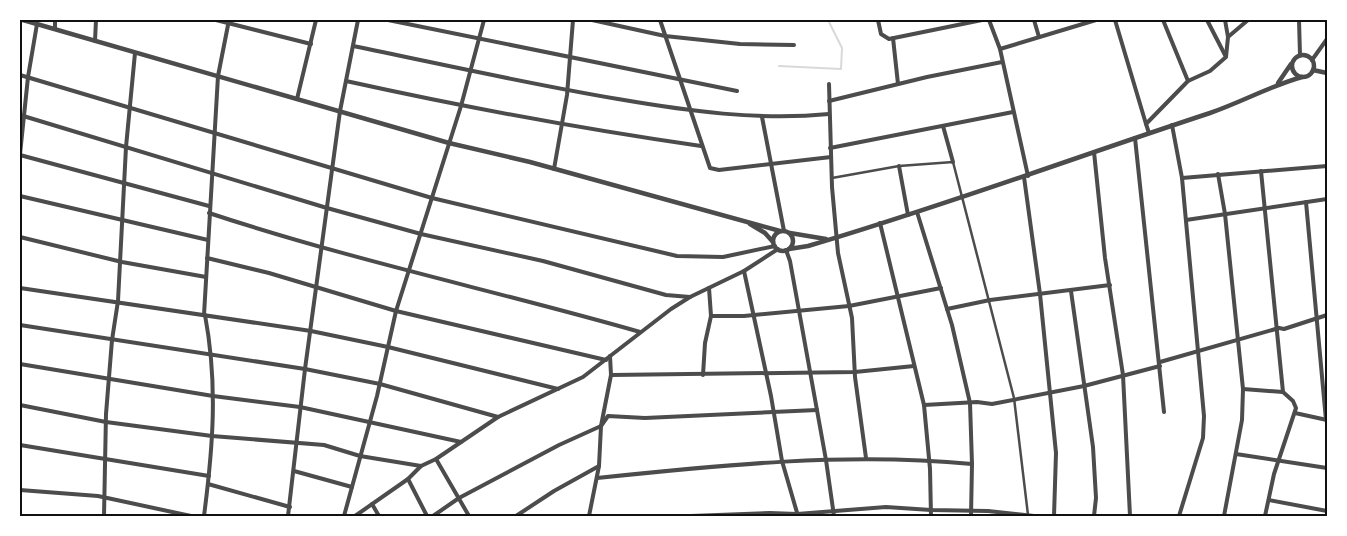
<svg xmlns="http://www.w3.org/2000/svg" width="1347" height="536" viewBox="0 0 1347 536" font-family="'Public Sans',sans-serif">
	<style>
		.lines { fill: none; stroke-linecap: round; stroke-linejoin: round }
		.stream { stroke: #d9d9d9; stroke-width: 2 }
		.pedestrian { stroke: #4c4c4c; stroke-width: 2.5 }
		.minor { stroke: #4c4c4c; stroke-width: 4 }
		.tertiary { stroke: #4c4c4c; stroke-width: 4.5 }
		.neatline { fill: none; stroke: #111; stroke-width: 2 }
	</style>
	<rect width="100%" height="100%" fill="#fff"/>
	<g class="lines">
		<path class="stream" d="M779,66L841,69L842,48L828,20"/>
		<path class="pedestrian" d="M832,178L899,166L953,162L1014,398L1028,515"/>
		<g class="minor">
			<path d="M216,20L311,44"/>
			<path d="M388,20L737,91"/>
			<path d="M592,20L665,36L740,44L794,45"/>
			<path d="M660,20L710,168L719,170L831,157"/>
			<path d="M878,20L881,34L889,39L982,20"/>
			<path d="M989,20L1000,49L1028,176"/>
			<path d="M1034,20L1039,37"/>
			<path d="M1115,20L1146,124"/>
			<path d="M1163,20L1188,81"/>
			<path d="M1207,20L1225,55"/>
			<path d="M1225,20L1228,37"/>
			<path d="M1299,20L1300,55"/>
			<path d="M55,29V20"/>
			<path d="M893,38L898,84"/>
			<path d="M95,41L96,20"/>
			<path d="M353,46C441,64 529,84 618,99C688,111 758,121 829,114"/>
			<path d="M1000,49L1096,20"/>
			<path d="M1312,60L1327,39"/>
			<path d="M20,75L432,198L677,256L723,257L775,246"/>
			<path d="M346,81C464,107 582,129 701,146"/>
			<path d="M829,84L832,187L838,253L852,318L855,377L866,458"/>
			<path d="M297,99L316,20"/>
			<path d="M829,101L927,77L1002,62"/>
			<path d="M20,115L327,208L421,234L543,261L666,295L690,297"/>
			<path d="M762,117L784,231"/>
			<path d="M1172,125L1182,178L1204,416L1203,438L1179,516"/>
			<path d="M943,126L953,162"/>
			<path d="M1149,133L1146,124L1188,81L1210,71L1226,57L1228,37L1248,20"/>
			<path d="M1135,138L1164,412"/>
			<path d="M830,148L1013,112"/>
			<path d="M1094,152L1105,258L1123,375L1130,516"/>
			<path d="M20,154L28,77L37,24"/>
			<path d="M20,155L209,206"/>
			<path d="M899,166L908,215"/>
			<path d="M554,169L567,95L573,20"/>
			<path d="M1261,171L1283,392L1293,401L1296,408L1274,474L1265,516"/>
			<path d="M1218,174L1225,214L1243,389L1242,420L1224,516"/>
			<path d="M1024,177L1040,294L1056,453L1054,516"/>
			<path d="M1182,178L1327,166"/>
			<path d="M20,196L208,240"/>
			<path d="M1306,202L1326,420"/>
			<path d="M917,212L952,325L970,403L972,464L971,516"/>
			<path d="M209,213C351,260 497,291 640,332"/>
			<path d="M1186,220L1327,199"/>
			<path d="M880,223L924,405L930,469L931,516"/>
			<path d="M20,237L122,262L206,277"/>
			<path d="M786,250L790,261L826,460L834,516"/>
			<path d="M207,258L269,273L396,311L606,360"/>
			<path d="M744,271L771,396L782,461L798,516"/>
			<path d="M20,288L311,331L388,347L558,389"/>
			<path d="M1071,291L1093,447L1096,498L1094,516"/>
			<path d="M947,309L990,300L1110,285"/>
			<path d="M204,315L218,76L229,20"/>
			<path d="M711,316H744L849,306L941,288"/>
			<path d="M20,325L305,369L380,384L498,417"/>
			<path d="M1160,362L1279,328L1284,329L1327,315"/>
			<path d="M20,364L213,396L300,407L461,442"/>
			<path d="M611,375L855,372L914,366"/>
			<path d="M703,375L705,343L711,316L709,288"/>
			<path d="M1243,389L1283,392"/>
			<path d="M20,405L106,422L212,436L324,445L360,456L421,466"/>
			<path d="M924,405L977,402L992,404L1084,386L1160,366"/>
			<path d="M1295,413L1327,420"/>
			<path d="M20,445L209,476"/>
			<path d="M1236,454L1327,468"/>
			<path d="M436,459L469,516"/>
			<path d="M294,471L352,487"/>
			<path d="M597,478C722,465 847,452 972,464"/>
			<path d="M408,479L427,516"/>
			<path d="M208,484L290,507"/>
			<path d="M20,490L98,496L191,516"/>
			<path d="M1269,500L1327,511"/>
			<path d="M372,504L379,516"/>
			<path d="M104,516L106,414L112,340L118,301L126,147L135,53"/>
			<path d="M204,516C213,447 218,384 205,315"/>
			<path d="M288,516L305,369L340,111L358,20"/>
			<path d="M344,516L377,396L396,311L461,106L484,20"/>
			<path d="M355,516L408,479L421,466L436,459L498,417L583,377L671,309L690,297L744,271L778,249"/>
			<path d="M433,516L459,498L559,445L601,426L608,416L645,418L817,410"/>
			<path d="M516,516L554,491L599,466"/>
			<path d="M589,516L599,466L601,426L611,375L610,356"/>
			<path d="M691,516L770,513L797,514L886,507L931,510L988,511L1034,516"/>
		</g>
		<g class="tertiary">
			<path d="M23,20L449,143L530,162L780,231"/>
			<circle cx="1303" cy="66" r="11"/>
			<path d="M1313,70L1327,73"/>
			<path d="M1278,83L1291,64"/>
			<path d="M750,224L765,233L773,242"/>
			<circle cx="783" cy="241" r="10"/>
			<path d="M790,233L826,239"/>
			<path d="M789,249L808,246C944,206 1076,157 1210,113C1242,102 1270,86 1302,77"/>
		</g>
	</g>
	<rect width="1347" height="536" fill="none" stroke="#ffffff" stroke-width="42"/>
	<rect x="21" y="21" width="1305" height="494" class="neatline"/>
</svg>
